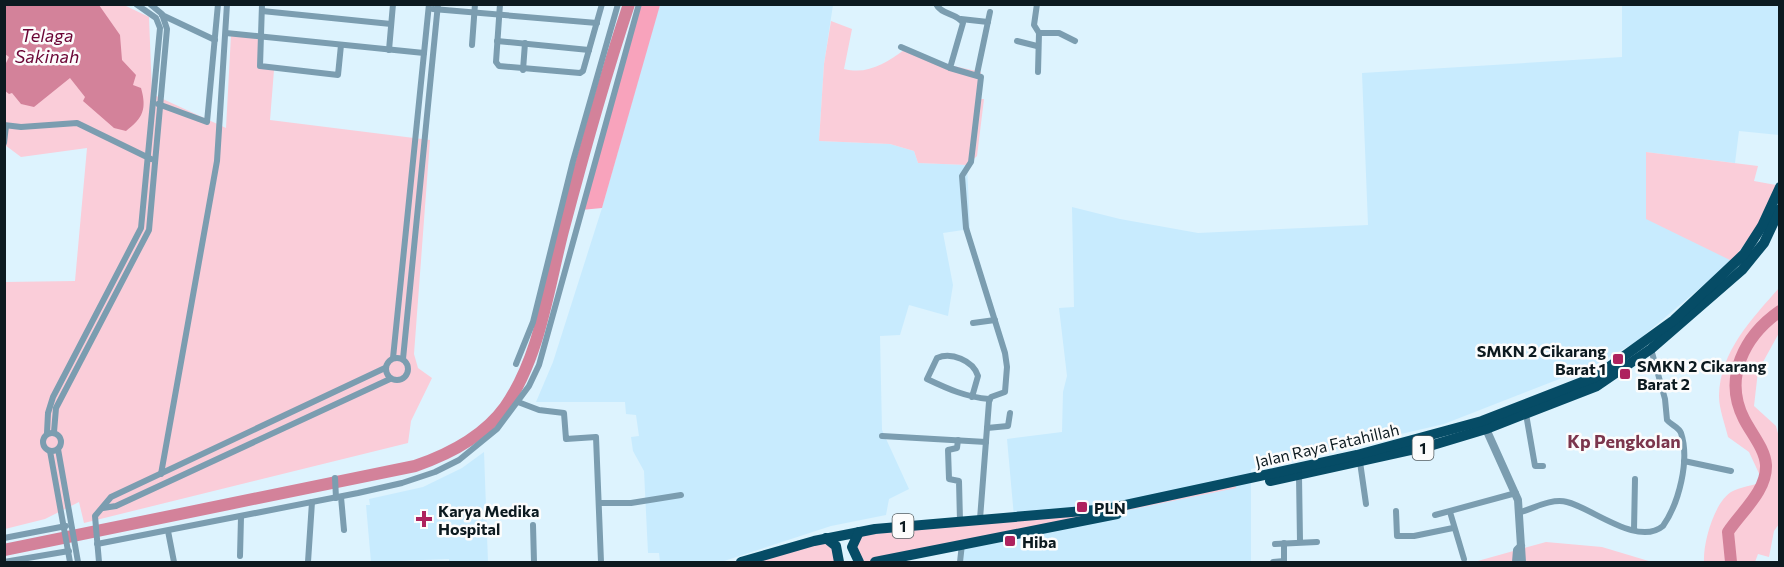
<svg xmlns="http://www.w3.org/2000/svg" width="1784" height="567" viewBox="0 0 1784 567" font-family="Commissioner,sans-serif">
	<style>
		.built { fill: #c8ebfe }
		.green { fill: #facdd9 }
		.forest { fill: #f8a3bc }
		.water { fill: #d3829a }
		.lines { fill: none; stroke-linecap: round; stroke-linejoin: round }
		.river { stroke: #d3829a; stroke-width: 12 }
		.minor { stroke: #7b9db0; stroke-width: 6 }
		.tertiary { stroke: #7b9db0; stroke-width: 8 }
		.trunk { stroke: #064c66; stroke-width: 10 }
		.poi-dot { fill: #ae225e; stroke: #fcfcfc; stroke-width: 2 }
		.labels { text-anchor: middle; dominant-baseline: central; stroke-width: 5; stroke-linejoin: round; paint-order: stroke }
		.shield { fill: #fcfcfc; stroke: #545e62; stroke-width: 1.5 }
		.shield-label { font-size: 15px; font-weight: bold; fill: #0c1a20 }
		.poi-label { font-size: 16px; font-weight: bold; fill: #0c1a20; stroke: #fcfcfc; text-anchor: start }
		.street-label { font-size: 16px; fill: #0c1a20; stroke: #fcfcfc }
		.water-label { font-size: 18px; font-style: italic; fill: #6b0535; stroke: #fcfcfc }
		.neighbourhood-label { font-size: 18px; font-weight: bold; fill: #7b364d; stroke: #fcfcfc }
	</style>
	<rect width="100%" height="100%" fill="#ddf3fe"/>
	<g class="built">
		<path d="M659,5H833L824,64L819,141L890,144L914,151L918,163L967,165L970,229L943,233L953,285L948,316L909,305L900,335L880,336L882,430L909,489L889,499L886,515L831,526L721,562H660L659,553H648L644,471L633,451L631,437L639,436L636,415L626,414L625,402H536L553,362L602,208Z"/>
		<path d="M1622,5H1779V135L1739,131L1735,163L1646,152L1732,261L1636,342L1593,366L1444,424L1251,469V562H960V550L1016,539L1007,439L1062,432L1063,392L1067,376L1059,308L1074,307L1072,207L1120,219L1198,233L1368,225L1362,73L1622,57Z"/>
		<path d="M484,452L488,562H449V559L371,562L366,505H370L369,499L423,487L462,468Z"/>
	</g>
	<g class="green">
		<path d="M5,4L124,5L149,17L152,94L226,128L231,35L260,39L258,68L274,70L270,120L430,140L414,354L418,368L432,378L411,421L408,443L84,523L79,502L45,519L5,529V282L75,281L87,148L21,157L5,145Z"/>
		<path d="M831,21L852,29L844,69C868,75 886,63 904,50L940,63L981,72L978,99H984L977,156L967,165L918,163L914,151L890,144L819,141L824,64Z"/>
		<path d="M1646,152L1758,166L1754,181L1776,185L1757,227L1732,261L1646,219Z"/>
		<path d="M1779,288V333L1758,371L1754,406L1776,426L1779,437V524L1774,531L1769,557L1758,554L1755,562H1704C1703,543 1714,503 1731,492C1740,487 1754,485 1763,482L1749,452L1728,437C1725,424 1719,409 1719,396C1720,351 1752,319 1779,288Z"/>
		<path d="M1235,481L1236,488L875,562H859L856,536L1082,512Z"/>
		<path d="M826,538L839,562H741Z"/>
		<path d="M1546,542L1602,547L1652,562H1474Z"/>
	</g>
	<path class="forest" d="M640,5H660L602,208L581,210Z"/>
	<path class="water" d="M6,4L99,5L120,35L122,60L136,75L133,85L141,88C147,109 143,118 126,131L114,128L83,101L85,97L70,78L34,107L21,104L12,93L9,94L4,90L5,65L9,57L5,54Z"/>
	<g class="lines">
		<g class="river">
			<path d="M4,550L415,466C447,455 484,436 505,407C540,357 548,289 563,231C583,155 604,79 629,4"/>
			<path d="M1731,562L1728,532C1741,512 1767,491 1766,465C1765,449 1751,433 1744,419C1723,378 1744,336 1780,311"/>
		</g>
		<g class="minor">
			<path d="M262,4L260,66L338,75L341,45"/>
			<path d="M500,4L496,62L499,66L580,73L583,71L602,4"/>
			<path d="M936,4C941,15 957,13 963,23L950,68L981,77L971,162L962,176L966,228L1005,353L1007,367L1005,392L991,397L989,402L980,519"/>
			<path d="M1037,4L1034,25L1039,33"/>
			<path d="M433,9L597,23"/>
			<path d="M262,11L391,24"/>
			<path d="M162,15L215,40"/>
			<path d="M961,19L988,22"/>
			<path d="M226,33L424,53"/>
			<path d="M497,41L589,50"/>
			<path d="M1017,41L1037,46"/>
			<path d="M472,45L475,4"/>
			<path d="M901,47L950,68"/>
			<path d="M389,50L393,4"/>
			<path d="M523,70L525,43"/>
			<path d="M1038,72L1039,33H1059L1075,41"/>
			<path d="M977,74L990,12"/>
			<path d="M158,104L207,122L218,4"/>
			<path d="M4,125L21,127L77,123L151,159"/>
			<path d="M4,143L6,126"/>
			<path d="M973,323L995,320"/>
			<circle cx="397" cy="369" r="11"/>
			<path d="M393,358L429,4"/>
			<path d="M403,359L438,4"/>
			<path d="M516,364L533,322L573,161L618,4"/>
			<path d="M972,397L978,376C973,360 951,352 937,358L927,379C948,389 966,397 989,399"/>
			<path d="M518,402L539,410L564,413L566,439L596,437L601,562"/>
			<path d="M1526,414L1535,466H1543"/>
			<path d="M987,428L1008,426L1010,413"/>
			<path d="M54,432L56,408L149,230L167,29L162,14L150,4"/>
			<circle cx="52" cy="442" r="9"/>
			<path d="M47,433L48,413L53,397L141,228L160,28L156,18L136,4"/>
			<path d="M882,436L986,442"/>
			<path d="M958,440L957,448L948,450L949,479L959,481L960,521"/>
			<path d="M58,449L78,562"/>
			<path d="M50,451L70,562"/>
			<path d="M1684,461L1731,471"/>
			<path d="M1360,462L1366,504"/>
			<path d="M161,474L217,161L227,4"/>
			<path d="M1299,476L1300,541"/>
			<path d="M335,478L336,498"/>
			<path d="M341,497L344,530"/>
			<path d="M600,503H631L681,495"/>
			<path d="M103,508L116,506L390,379"/>
			<path d="M1396,511L1397,536H1414L1453,528"/>
			<path d="M1450,512L1464,559"/>
			<path d="M1521,512C1534,508 1552,498 1567,502C1592,508 1638,547 1663,526C1679,503 1690,460 1681,433C1679,427 1671,425 1667,420L1665,399L1651,349"/>
			<path d="M1435,515L1516,493"/>
			<path d="M533,525L534,562"/>
			<path d="M1634,530L1635,479"/>
			<path d="M168,531L174,562"/>
			<path d="M4,538L66,526"/>
			<path d="M1284,543V562"/>
			<path d="M97,544L358,493L402,483L435,472L459,460L497,429L529,386L539,365L639,4"/>
			<path d="M1275,544L1317,542"/>
			<path d="M240,556L241,517"/>
			<path d="M4,562L69,551"/>
			<path d="M99,562L95,516L111,497L385,368"/>
			<path d="M308,562L312,502"/>
			<path d="M960,562L962,544"/>
			<path d="M1273,562L1284,561"/>
		</g>
		<g class="tertiary">
			<path d="M1486,429L1518,500L1522,562"/>
			<path d="M1516,562L1517,550L1521,546"/>
		</g>
		<g class="trunk">
			<path d="M1270,481L1433,445L1486,429L1597,386L1651,349L1742,270L1764,243L1780,209"/>
			<path d="M826,538L836,546L839,562"/>
			<path d="M741,562L814,541L875,529L1107,509L1357,455L1482,421L1595,377L1674,320L1744,254L1762,226L1780,187"/>
			<path d="M859,562L852,547L859,532"/>
			<path d="M875,562L1117,514"/>
		</g>
	</g>
	<g class="poi-dot">
		<rect x="1612" y="353" width="12" height="12" rx="3"/>
		<rect x="1619" y="368" width="12" height="12" rx="3"/>
		<rect x="1076" y="501" width="12" height="12" rx="3"/>
		<path d="M421 510h6v6h6v6h-6v6h-6v-6h-6v-6h6z"/>
		<rect x="1004" y="535" width="12" height="12" rx="3"/>
	</g>
	<g class="labels">
		<g class="shield">
			<rect x="1412.5" y="436" width="21" height="24" rx="4.5"/>
			<rect x="892.5" y="514" width="21" height="24" rx="4.5"/>
		</g>
		<g class="shield-label">
			<text x="1423" y="448">1</text>
			<text x="903" y="526">1</text>
		</g>
		<g class="poi-label">
			<text x="1606" y="350" text-anchor="end">SMKN 2 Cikarang<tspan x="1606" dy="18">Barat 1</tspan></text>
			<text x="1637" y="365">SMKN 2 Cikarang<tspan x="1637" dy="18">Barat 2</tspan></text>
			<text x="1094" y="507">PLN</text>
			<text x="438" y="510">Karya Medika<tspan x="438" dy="18">Hospital</tspan></text>
			<text x="1022" y="541">Hiba</text>
		</g>
		<g class="street-label">
			<text transform="translate(1327 445) rotate(-13)">Jalan Raya Fatahillah</text>
		</g>
		<g class="water-label">
			<text x="47" y="35">Telaga<tspan x="47" dy="21">Sakinah</tspan></text>
		</g>
		<g class="neighbourhood-label">
			<text x="1624" y="441">Kp Pengkolan</text>
		</g>
	</g>
	<rect width="1784" height="567" fill="none" stroke="#0c1a20" stroke-width="12"/>
</svg>
